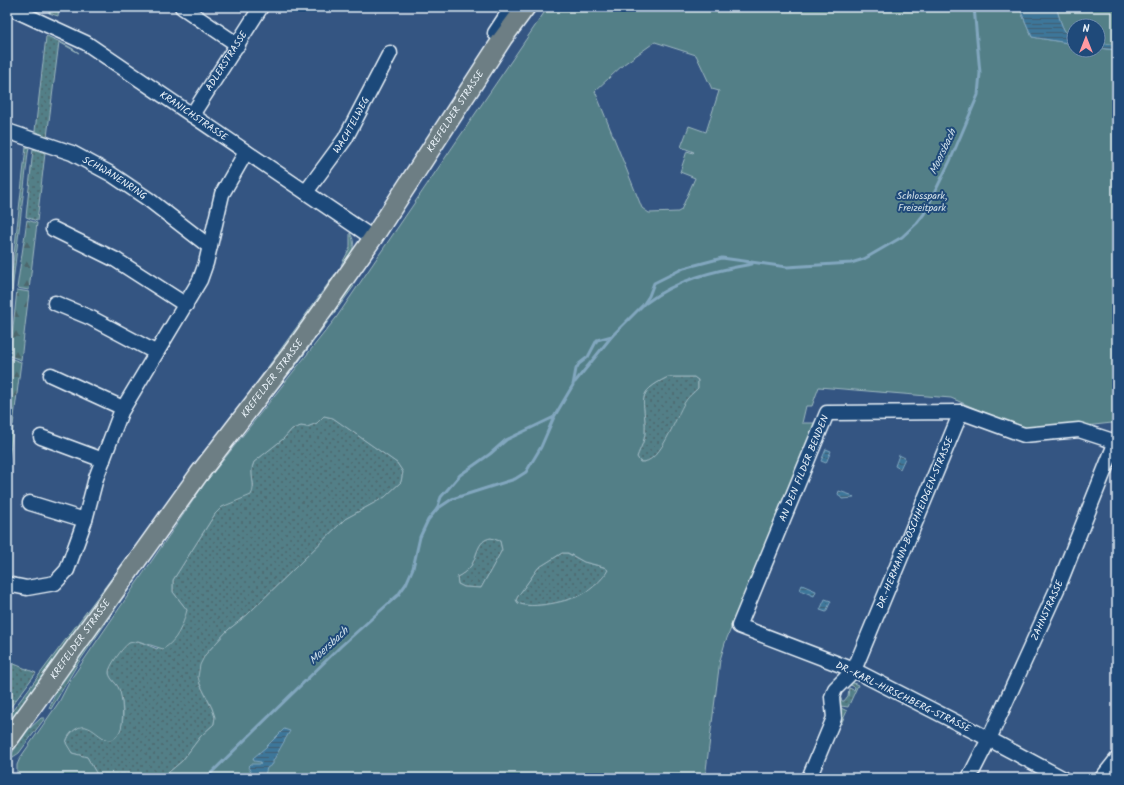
<svg xmlns="http://www.w3.org/2000/svg" width="1124" height="785" viewBox="0 0 1124 785" font-family="Kalam,sans-serif">
	<style>
		.grass { fill: url(#grass-dots); stroke: #9eb8c0; fill-rule: evenodd }
		.forest { fill: url(#forest-firs); stroke: #9eb8c0 }
		.park { fill: #537f87; stroke: #9eb8c0; fill-rule: evenodd }
		.water { fill: url(#water-rules); stroke: #82a7bf }
		.lines { fill: none; stroke-linecap: round; stroke-linejoin: round }
		.stream { stroke: #82a7bf; stroke-width: 3 }
		.minor-casing { stroke: #e8f1f8; stroke-width: 17 }
		.major-casing { stroke: #e8f1f8; stroke-width: 21 }
		.minor { stroke: #1f4a7a; stroke-width: 14 }
		.major { stroke: #6d7e84; stroke-width: 18 }
		.labels { text-anchor: middle; dominant-baseline: central; stroke-width: 4; stroke-linejoin: round; paint-order: stroke }
		.street-label { font-size: 10px; fill: #e8f1f8; stroke: #1f4a7a }
		.park-label { font-size: 10px; fill: #d2e0e7; stroke: #1f4a7a }
		.water-label { font-size: 11px; font-style: italic; fill: #cedfea; stroke: #1f4a7a }
	</style>
	<defs>
		<pattern id="grass-dots" width="8" height="8" patternUnits="userSpaceOnUse"><rect width="8" height="8" fill="#537f87"/><path d="M2 2h.1M6 6h.1" fill="none" stroke="#4d666c" stroke-width="1.8" stroke-linecap="round"/></pattern>
		<pattern id="forest-firs" width="22" height="20" patternUnits="userSpaceOnUse"><rect width="22" height="20" fill="#537f87"/><path d="M5 1l3.5 6h-7zM16 11l3.5 6h-7z" fill="#4d666c"/></pattern>
		<pattern id="water-rules" width="6" height="5" patternUnits="userSpaceOnUse"><rect width="6" height="5" fill="#3e7699"/><path d="M0 2.5h6" fill="none" stroke="#425f72"/></pattern>
	</defs>
	<rect width="100%" height="100%" fill="#345582"/>
	<filter id="ink" filterUnits="userSpaceOnUse"><feTurbulence type="fractalNoise" baseFrequency=".025" numOctaves="2"/><feDisplacementMap in="SourceGraphic" scale="8" xChannelSelector="R" yChannelSelector="G"/><feConvolveMatrix kernelMatrix="1 2 1 2 8 2 1 2 1" color-interpolation-filters="sRGB"/></filter>
	<g filter="url(#ink)">
		<g class="grass">
			<path d="M50,7H59L58,16L49,13Z"/>
			<path d="M47,36C58,41 70,46 79,53L59,42L47,137L35,131L46,37Z"/>
			<path d="M26,147L29,148L28,153L12,291L10,290Z"/>
			<path d="M33,149L45,153L37,221L26,217Z"/>
			<path d="M350,233C358,245 350,257 343,268L341,265L350,248Z"/>
			<path d="M335,274L338,275L272,369L7,727V718L232,417Z"/>
			<path d="M351,284L354,286L297,364L194,494L77,665L51,709L49,708L58,687L67,672L154,545Z"/>
			<path d="M9,292L12,293L7,335Z"/>
			<path d="M668,377H694L698,380V388C695,391 693,392 691,395C678,407 663,466 640,462L637,457C640,448 645,441 645,431C646,399 633,394 668,377Z"/>
			<path d="M324,416L333,418L397,463L403,472L401,482L385,497L345,519L247,615L228,630L205,655L200,684L212,708L215,717L214,724L201,736L182,761L162,778H99L87,757L72,753L66,744C68,733 75,728 85,725L111,739C127,731 124,705 119,690C118,683 108,679 109,671C110,662 122,648 128,643L138,641L157,649L187,610L173,592V580L215,514L222,507L254,487C252,478 250,471 254,462L283,439L292,429L301,426L307,427L317,423Z"/>
			<path d="M491,538L500,541L502,550L481,588L464,587L458,584L457,577C461,575 467,571 470,567C478,557 476,540 491,538Z"/>
			<path d="M562,553H567L584,562L607,568L608,570C604,578 591,591 583,594C570,601 531,610 518,603L516,600L518,596L538,568Z"/>
			<path d="M7,661L36,673L7,712Z"/>
			<path d="M849,681L858,685L848,707L841,706V708L847,711L841,724C838,720 839,716 838,711C836,700 834,686 849,681ZM848,684L855,687L854,690L849,688L848,696L844,701H842L840,696L841,688H846Z"/>
			<path d="M41,718H45L19,753L13,757L10,756L28,730Z"/>
			<path d="M8,762L13,778H8Z"/>
		</g>
		<g class="forest">
			<path d="M27,220L37,223L29,290L17,288Z"/>
			<path d="M17,290L29,292L21,360L10,356Z"/>
			<path d="M9,358L21,362L13,425L7,423V379Z"/>
			<path d="M7,425L13,427L7,478Z"/>
		</g>
		<g class="park">
			<path d="M548,7H1019L1032,37L1074,44V50H1098V48L1117,50V421L1112,423L1030,432L951,398L819,387L812,406H806L802,423H815L725,643L720,660L705,778H162L182,761L201,736L214,724L215,717L212,708L200,684L198,677L200,665L205,655L228,630L247,615L345,519L385,497L401,482L403,472L397,463L333,418L324,416L317,423L307,427L301,426L292,429L283,439L254,462C248,474 257,485 251,495L222,507L215,514L173,580V592L187,610C183,625 177,641 163,649L138,641L129,643C123,647 108,667 109,673C110,680 117,683 119,689C123,697 124,724 120,731C106,757 94,717 76,729C71,732 67,737 66,743L72,753L87,757L99,778H17V765L20,758L59,702L71,679L205,483L336,318ZM655,42L696,55L712,89L719,91L706,132L689,126L681,147L694,152L693,153L687,151L680,172L695,178L681,210L678,212L649,213L642,208L595,91L624,64ZM668,377H694L698,380V388C694,393 688,396 685,402C676,415 661,465 640,462L637,457C640,448 645,441 645,431C646,399 633,394 668,377ZM491,538L500,541L502,550L481,588L464,587L458,584L457,577C461,575 467,571 470,567C478,557 476,540 491,538ZM562,553H568L584,562L604,567L608,570C604,578 591,590 583,594C570,601 531,610 518,603L516,600L518,596L538,568Z"/>
			<path d="M1056,7H1117V45L1098,43V26H1074V38C1062,35 1060,18 1056,7Z"/>
		</g>
		<g class="water">
			<path d="M1019,7H1056C1060,18 1062,35 1074,38V44L1032,37Z"/>
			<path d="M1098,43L1117,45V50L1098,48Z"/>
			<path d="M826,449L831,451L826,463L821,461Z"/>
			<path d="M899,455L905,458L900,469L895,466Z"/>
			<path d="M839,491L851,495L854,498L842,499L838,494Z"/>
			<path d="M802,585L816,591L814,596L800,590Z"/>
			<path d="M825,599L831,601L826,612L820,610Z"/>
			<path d="M284,729L290,731L273,761V764L267,768L264,778H254L248,767L251,764H260L261,762L254,761L253,758L266,747Z"/>
		</g>
		<g class="lines">
			<g class="stream">
				<path d="M646,303C678,279 713,271 752,264"/>
				<path d="M575,382L612,336"/>
				<path d="M437,509L452,499L515,479L526,472L541,447L554,417L573,385L576,369L579,364L588,357L597,340L612,336L643,305L649,296L654,283L684,268L722,258L787,267L851,263L864,259L902,237L917,223L924,214L950,161L978,95L980,73L974,7"/>
				<path d="M206,778L341,646L398,595L406,584L413,568L420,537L428,520L437,509L441,497L460,475L490,454L506,440L554,417"/>
			</g>
			<defs>
				<g id="minor">
					<path id="s1" d="M8,7L86,43L373,238"/>
					<path d="M182,7L238,45"/>
					<path d="M495,33L512,7"/>
					<path id="s2" d="M192,115L261,7"/>
					<path id="s3" d="M7,131L72,153L111,174L148,199L210,247"/>
					<path id="s4" d="M306,192L345,139L390,53"/>
					<path d="M53,229L116,260L186,305"/>
					<path d="M55,303L91,318L155,352"/>
					<path d="M51,375L123,408"/>
					<path d="M41,437L103,460"/>
					<path d="M30,503L85,520"/>
					<path d="M7,584L27,588L55,583L67,570L85,520L96,478L121,412L200,280L206,263L222,194L246,152"/>
					<path id="s5" d="M809,778L834,718L832,697L835,689L854,670L961,412"/>
					<path id="s6" d="M969,778L989,739L1058,587L1117,439"/>
					<path id="s7" d="M1062,778L989,739L854,670L739,626L827,413L961,412L1024,435L1079,430L1116,442"/>
					<path d="M1102,778L1117,759"/>
				</g>
				<g id="major">
					<path id="s8" d="M7,742L199,474L289,357L325,307L373,238L503,38L526,7"/>
				</g>
			</defs>
			<use href="#minor" class="minor-casing"/>
			<use href="#major" class="major-casing"/>
			<use href="#minor" class="minor"/>
			<use href="#major" class="major"/>
		</g>
	</g>
	<g class="labels">
		<g class="street-label">
			<text stroke="none"><textPath href="#s2" startOffset="64">ADLERSTRASSE</textPath></text>
			<text stroke="none"><textPath href="#s8" startOffset="774">KREFELDER STRASSE</textPath></text>
			<text stroke="none"><textPath href="#s1" startOffset="216">KRANICHSTRASSE</textPath></text>
			<text stroke="none"><textPath href="#s4" startOffset="81">WACHTELWEG</textPath></text>
			<text stroke="none"><textPath href="#s3" startOffset="118">SCHWANENRING</textPath></text>
			<text stroke="none"><textPath href="#s8" startOffset="450">KREFELDER STRASSE</textPath></text>
			<text stroke="none"><textPath href="#s7" startOffset="528">AN DEN FILDER BENDEN</textPath></text>
			<text stroke="none"><textPath href="#s5" startOffset="281">DR.-HERMANN-BOSCHHEIDGEN-STRASSE</textPath></text>
			<text stroke="none"><textPath href="#s6" startOffset="185">ZAHNSTRASSE</textPath></text>
			<text stroke="none"><textPath href="#s8" startOffset="126">KREFELDER STRASSE</textPath></text>
			<text transform="translate(903 697) rotate(26)">DR.-KARL-HIRSCHBERG-STRASSE</text>
		</g>
		<g class="park-label">
			<text x="922" y="196">Schlosspark,<tspan x="922" dy="12">Freizeitpark</tspan></text>
		</g>
		<g class="water-label">
			<text transform="translate(943 152) rotate(-65)">Moersbach</text>
			<text transform="translate(329 646) rotate(-43)">Moersbach</text>
		</g>
	</g>
	<rect width="1124" height="785" fill="none" stroke="#1f4a7a" stroke-width="24"/>
	<rect x="12" y="12" width="1100" height="761" fill="none" stroke="#e8f1f8" stroke-width="1.5" filter="url(#ink)"/>
	<g transform="translate(1086 38)"><circle r="19" fill="#1f4a7a" stroke="#6f8dac"/>
	<path d="M0-3L7 15L0 10L-7 15Z" fill="#ff9aa2"/>
	<text y="-6" font-size="11" font-weight="bold" text-anchor="middle" fill="#e8f1f8">N</text>
	</g>
</svg>
